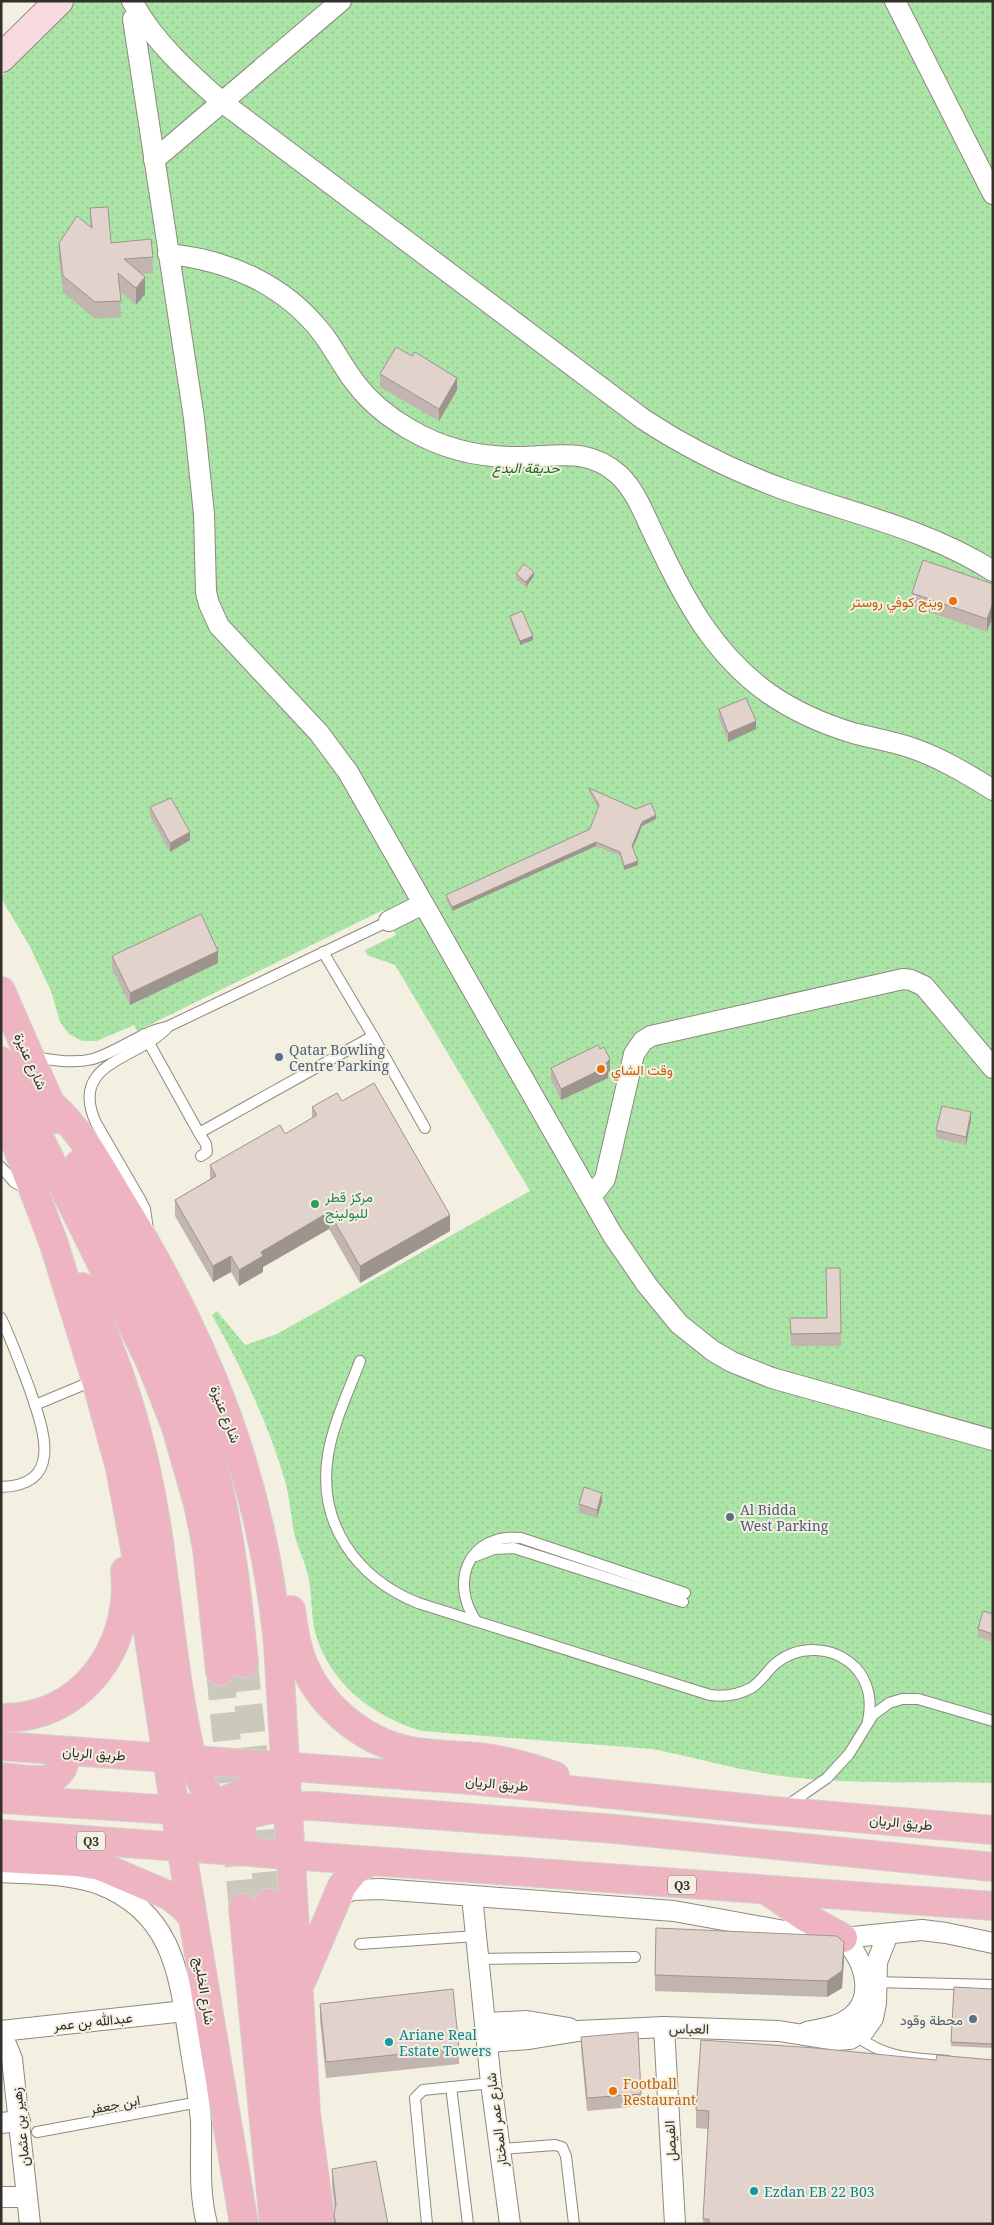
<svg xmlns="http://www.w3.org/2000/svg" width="994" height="2225" viewBox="0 0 994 2225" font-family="'Noto Serif',Vazirmatn,serif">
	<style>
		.park { fill: url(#park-dots) }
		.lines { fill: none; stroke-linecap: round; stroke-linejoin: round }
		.primary-tunnel { stroke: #ccc9bc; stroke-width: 28; stroke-dasharray: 28 14; stroke-linecap: butt }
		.lane-casing { stroke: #8d8a7d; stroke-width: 12 }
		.street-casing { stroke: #8d8a7d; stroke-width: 22 }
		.secondary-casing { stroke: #8d8a7d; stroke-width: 30 }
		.primary-casing { stroke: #d2d1d0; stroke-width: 30 }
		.lane { stroke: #fff; stroke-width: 10 }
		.street { stroke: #fff; stroke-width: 20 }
		.secondary { stroke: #f7dae0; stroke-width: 28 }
		.primary { stroke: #eeb4c1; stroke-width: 28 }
		.wall { fill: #c2b5af }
		.shaded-wall { fill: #9e948e }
		.building { fill: #e1d3cb; stroke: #9e948e }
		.food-dot { fill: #e8710a; stroke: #f3efe1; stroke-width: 2 }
		.service-dot { fill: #5c6f8a; stroke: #f3efe1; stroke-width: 2 }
		.leisure-dot { fill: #2e9e5b; stroke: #f3efe1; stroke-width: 2 }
		.culture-dot { fill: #0f9aa8; stroke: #f3efe1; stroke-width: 2 }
		.labels { text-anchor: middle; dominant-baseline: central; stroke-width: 4; stroke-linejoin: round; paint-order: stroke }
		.shield { fill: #f3efe1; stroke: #6b6961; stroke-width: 1 }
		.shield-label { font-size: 12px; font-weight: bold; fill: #31302a }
		.park-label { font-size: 14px; font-style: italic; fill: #156916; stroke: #f3efe1 }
		.food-label { font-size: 14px; fill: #c56008; stroke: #f3efe1; text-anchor: start }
		.service-label { font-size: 14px; fill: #4e5e75; stroke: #f3efe1; text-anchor: start }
		.street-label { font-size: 14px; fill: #31302a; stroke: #f3efe1 }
		.leisure-label { font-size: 14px; fill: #27864d; stroke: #f3efe1; text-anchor: start }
		.culture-label { font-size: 14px; fill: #0d838f; stroke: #f3efe1; text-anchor: start }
	</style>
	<defs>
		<pattern id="park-dots" width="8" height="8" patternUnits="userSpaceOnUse" patternTransform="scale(1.25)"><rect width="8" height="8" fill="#aae4a6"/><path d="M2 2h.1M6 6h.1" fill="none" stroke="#93c48f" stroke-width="1.8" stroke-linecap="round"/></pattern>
	</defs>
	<rect width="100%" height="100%" fill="#f3efe1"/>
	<path class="park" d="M72,1H993V1783C925,1781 858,1785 790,1777C743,1772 699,1758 652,1749L422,1731C373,1717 329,1683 315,1632C311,1615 312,1597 309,1580C306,1563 298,1549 294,1533C291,1517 290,1500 286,1484C269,1425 242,1368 212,1315L217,1311L245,1345L277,1334L530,1191L395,965L367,955L365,950L396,935L383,910L137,1031L134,1025L97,1041H82L69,1034L60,1022L51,991L30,947L1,898V77L18,57Z"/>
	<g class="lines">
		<g class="primary-tunnel">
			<path d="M244,1663L269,1903"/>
			<path d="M220,1671L243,1908"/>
		</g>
		<defs>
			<g id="lane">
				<path d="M144,1034L199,1133L373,1036L323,952"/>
				<path d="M373,1036L425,1128"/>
				<path d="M32,1057C52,1060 73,1064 93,1059C120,1051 140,1032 167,1027L389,921"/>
				<path d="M199,1133L206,1144L207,1152L201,1156"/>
				<path d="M1,1167L14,1182L27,1189"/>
				<path d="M148,1230L145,1209L140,1199L96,1123C68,1062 137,1060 167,1028"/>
				<path d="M1,1318C12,1341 21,1366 30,1390C43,1429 65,1485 1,1487"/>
				<path d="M360,1361C349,1391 333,1423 328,1455C317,1523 356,1578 418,1603L710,1695C725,1697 738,1695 751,1688C761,1682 767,1671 775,1664C799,1644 833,1646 855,1667C869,1682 872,1702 868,1721"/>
				<path d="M35,1405L95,1380"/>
				<path d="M476,1556L494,1549L514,1548L683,1602"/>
				<path d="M476,1621C449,1581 469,1533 521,1538L685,1593"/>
				<path d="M788,1805L827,1778L849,1754L873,1715L889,1703L902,1699H918L993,1721"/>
				<path d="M360,1944L476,1936"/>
				<path d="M478,1959L635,1957"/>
				<path d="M874,1982L993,1985"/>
				<path d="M857,2036C886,2059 913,2058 948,2061"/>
				<path d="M451,2087L468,2224"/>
				<path d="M37,2132L199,2102"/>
				<path d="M500,2149L555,2145L562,2147L566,2156L574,2224"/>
				<path d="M427,2224L415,2098L423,2090L491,2083"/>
			</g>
			<g id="street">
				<path d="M132,1C153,41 189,73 222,102L643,419C687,448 734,471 783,489C854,514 929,530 993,571"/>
				<path d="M895,1L993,194"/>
				<path d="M133,19L194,418L204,514L206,592L209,604L219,626L319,733L348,772L612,1234L647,1285L679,1324L713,1351L732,1362L772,1378L993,1440"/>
				<path d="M154,160L341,1"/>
				<path d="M168,254C228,260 284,284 322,333C335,350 344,369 357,385C371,403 390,418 409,429C441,448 478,457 514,457C553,458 586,445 619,475C638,493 646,520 658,543C686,602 714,654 768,693C794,711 823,724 853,733C872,738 891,741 909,747C939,757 966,773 993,790"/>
				<path d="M389,921L423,904"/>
				<path d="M591,1197L605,1179L634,1054L643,1041L651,1036L903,979L911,980L924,986L993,1068"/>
				<path d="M1,1872C34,1874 68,1873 99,1884C172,1912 179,1972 189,2039C193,2066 199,2094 201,2122C202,2156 198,2190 207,2224"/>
				<path d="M337,1895L354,1890L380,1889L674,1911L812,1936L843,1938L922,1930L946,1933L993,1943"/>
				<path d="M472,1896L491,2083L510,2224"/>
				<path d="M485,2023L527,2021L569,2028"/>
				<path d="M664,2027L675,2224"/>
				<path d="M1,2031L185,2011"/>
				<path d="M1,2032L12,2059L30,2224"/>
				<path d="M807,2032C819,2029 834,2028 845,2021C878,2002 866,1960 843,1938"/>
				<path d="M487,2042L529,2039L578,2031L664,2027L779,2031L835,2040L850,2039L864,2031L873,2018L876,2003L877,1962L888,1934"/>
				<path d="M1,2123L20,2121"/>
				<path d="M1,2197H27"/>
			</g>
			<path id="secondary" d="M1,58L59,1"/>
			<g id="primary">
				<path d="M1,991L57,1119"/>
				<path d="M1,1061L150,1361L176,1427L198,1504L207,1548L220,1671"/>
				<path d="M50,1103C82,1131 100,1167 122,1203C208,1343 262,1479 278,1644L306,2113L321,2224"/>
				<path d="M1,1104L54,1244L96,1380L120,1468L137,1559L175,1810L244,2224"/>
				<path d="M79,1164C127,1257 180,1349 209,1450C229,1520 237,1591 244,1663"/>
				<path d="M82,1287C119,1359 143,1442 156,1522C168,1600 174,1682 192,1759C202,1789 217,1812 242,1832"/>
				<path d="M291,1610C293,1625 295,1640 300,1655C316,1702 360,1741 410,1751C432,1755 455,1755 478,1757C504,1760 530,1767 555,1776"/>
				<path d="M1,1718C81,1720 133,1647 125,1571"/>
				<path d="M1,1746L471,1780L754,1809L993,1830"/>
				<path d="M1,1777C29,1779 66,1791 65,1751"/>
				<path d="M1,1799L175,1810C218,1806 252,1794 285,1767"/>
				<path d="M1,1834L993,1906"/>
				<path d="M182,1847C222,1819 264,1805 314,1806L615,1829L993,1867"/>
				<path d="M1,1858L77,1862L100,1866L170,1896L187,1910L193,1919"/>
				<path d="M768,1891L805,1917L843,1938"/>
				<path d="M269,1903L289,2132L300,2224"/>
				<path d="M243,1908L274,2224"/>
				<path d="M302,1980L342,1886L354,1871L371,1861"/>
			</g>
		</defs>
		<use href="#lane" class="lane-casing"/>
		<use href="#street" class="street-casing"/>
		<use href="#secondary" class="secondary-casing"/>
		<use href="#primary" class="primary-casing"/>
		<use href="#lane" class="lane"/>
		<use href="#street" class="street"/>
		<use href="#secondary" class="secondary"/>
		<use href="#primary" class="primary"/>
	</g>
	<g class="wall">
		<path d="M90,208L111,243L153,257V273L142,274L145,294L136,305L120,291L121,317L95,319L63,292L59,259V243L90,226Z"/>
		<path d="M380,374L457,390L439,421L380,387Z"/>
		<path d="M516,574L534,576L526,587L516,579Z"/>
		<path d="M993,584L987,632L912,606V593Z"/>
		<path d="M510,616L533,640L520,645L510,621Z"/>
		<path d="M719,709L756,729L728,742L719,718Z"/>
		<path d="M589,788L656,819L642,826L633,848L638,865L624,870L620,856L596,846L452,911L446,899V895L590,829L598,808L589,792Z"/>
		<path d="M150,807L190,840L170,852L150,816Z"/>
		<path d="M112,956L218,963L130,1005L112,969Z"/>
		<path d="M551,1068L610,1070L608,1073V1078L561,1100L551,1079Z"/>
		<path d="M342,1101L450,1231L360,1283L329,1229L263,1267V1272L239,1286L231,1272L213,1282L175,1216V1200L210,1179V1165L285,1134L312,1118V1107Z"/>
		<path d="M971,1120L966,1145L936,1138V1130Z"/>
		<path d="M840,1268L841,1346H791L790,1318H826Z"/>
		<path d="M602,1501L597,1518L579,1513V1504Z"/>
		<path d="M993,1614V1642L978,1637V1629Z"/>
		<path d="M844,1959L842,1988L827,1997L655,1991V1975Z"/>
		<path d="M954,1987L993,1989V2048L951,2046Z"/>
		<path d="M320,2004L459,2048V2064L326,2078L320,2020Z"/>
		<path d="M581,2037L641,2094V2106L587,2111L581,2049Z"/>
		<path d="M936,2060L993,2224H703L708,2129L696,2128V2110Z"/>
		<path d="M332,2169L388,2224H334V2215L335,2210L332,2187Z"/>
	</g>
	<g class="shaded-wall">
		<path d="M145,277V294L136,305V288Z"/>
		<path d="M457,378V390L439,421V409Z"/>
		<path d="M534,572V576L526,587V582Z"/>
		<path d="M993,603V616L987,632V619Z"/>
		<path d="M533,636V640L520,645V641Z"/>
		<path d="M756,721V729L728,742V733Z"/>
		<path d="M656,815V819L642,826L632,850V846L642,822Z"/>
		<path d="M190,832V840L170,852V843Z"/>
		<path d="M596,842V846L452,911V907Z"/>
		<path d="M638,861V865L624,870V866Z"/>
		<path d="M218,951V963L130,1005V993Z"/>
		<path d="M610,1059V1070L608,1073V1078L561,1100V1089L606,1063Z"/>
		<path d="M971,1112V1120L966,1145V1137Z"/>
		<path d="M329,1212V1229L263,1267V1272L239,1286V1270L261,1252Z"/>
		<path d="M450,1215V1231L360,1283V1266Z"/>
		<path d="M231,1256V1272L213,1282V1266Z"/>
		<path d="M602,1493V1501L597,1518V1510Z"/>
		<path d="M844,1942V1959L842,1988L827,1997V1981Z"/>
	</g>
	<g class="building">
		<path d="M108,207L111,243L151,239L153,257L124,259L145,277L136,288L118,273L121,301L95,302L63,276L59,243L77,216L92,228L90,208Z"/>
		<path d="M396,347L412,356L415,352L457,378L439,409L380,374Z"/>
		<path d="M923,560L993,584V603L987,619L912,593Z"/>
		<path d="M524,564L534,572L526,582L516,574Z"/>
		<path d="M522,611L533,636L520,641L510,616Z"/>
		<path d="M746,698L756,721L728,733L719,709Z"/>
		<path d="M589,788L636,809L651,803L656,815L642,822L632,846L638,861L624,866L620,852L596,842L452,907L446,895L590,829L599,805Z"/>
		<path d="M171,798L190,832L170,843L150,807Z"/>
		<path d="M201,914L218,951L130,993L112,956Z"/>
		<path d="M598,1045L600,1049L604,1047L610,1059L606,1063L608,1066L561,1089L551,1068Z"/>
		<path d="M374,1083L450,1215L360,1266L329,1212L261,1252L263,1256L239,1270L231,1256L213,1266L175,1200L216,1176L210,1165L280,1125L285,1134L317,1115L312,1107L337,1093L342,1101Z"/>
		<path d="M942,1106L971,1112L966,1137L936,1130Z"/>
		<path d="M826,1268H840L841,1333L791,1334L790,1318H827Z"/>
		<path d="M584,1487L602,1493L597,1510L579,1504Z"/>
		<path d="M983,1611L993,1614V1634L978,1629Z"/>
		<path d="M656,1928L837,1936L844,1942L842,1971L827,1981L655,1975Z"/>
		<path d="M954,1987L993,1989V2044L951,2042Z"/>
		<path d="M453,1989L459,2048L326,2062L320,2004Z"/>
		<path d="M638,2032L641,2094L587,2098L581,2037Z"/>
		<path d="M701,2040L815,2048L936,2060L937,2055L993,2060V2224H709V2219H703L709,2111L696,2110Z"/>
		<path d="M376,2161L388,2224H336L334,2215L336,2204L332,2169Z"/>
	</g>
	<g class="food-dot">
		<circle cx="953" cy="601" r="5"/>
		<circle cx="601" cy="1069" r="5"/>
		<circle cx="613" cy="2091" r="5"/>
	</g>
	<g class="service-dot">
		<circle cx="279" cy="1057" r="5"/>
		<circle cx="730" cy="1517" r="5"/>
		<circle cx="973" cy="2019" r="5"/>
	</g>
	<circle class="leisure-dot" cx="315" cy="1204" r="5"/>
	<g class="culture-dot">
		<circle cx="389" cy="2042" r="5"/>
		<circle cx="754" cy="2191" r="5"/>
	</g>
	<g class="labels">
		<g class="shield">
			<rect x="77" y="1831.5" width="28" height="19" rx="4"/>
			<rect x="668" y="1875.5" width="28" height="19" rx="4"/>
		</g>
		<g class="shield-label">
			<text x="91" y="1841">Q3</text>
			<text x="682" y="1885">Q3</text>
		</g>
		<g class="park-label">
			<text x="526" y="467">حديقة البدع</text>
		</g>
		<g class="food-label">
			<text x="943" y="601" text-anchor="end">وينج كوفي روستر</text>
			<text x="611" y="1069">وقت الشاي</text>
			<text x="623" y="2083">Football<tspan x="623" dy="16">Restaurant</tspan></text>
		</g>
		<g class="service-label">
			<text x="289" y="1049">Qatar Bowling<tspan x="289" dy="16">Centre Parking</tspan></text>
			<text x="740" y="1509">Al Bidda<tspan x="740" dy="16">West Parking</tspan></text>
			<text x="963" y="2019" text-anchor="end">محطة وقود</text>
		</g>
		<g class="street-label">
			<text transform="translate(31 1061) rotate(66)">شارع عنيزة</text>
			<text transform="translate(226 1414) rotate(69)">شارع عنيزة</text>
			<text transform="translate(94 1753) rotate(4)">طريق الريان</text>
			<text transform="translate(497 1783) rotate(5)">طريق الريان</text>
			<text transform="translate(901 1822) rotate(5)">طريق الريان</text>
			<text transform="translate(205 1991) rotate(81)">شارع الخليج</text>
			<text transform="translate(93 2021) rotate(-6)">عبدالله بن عمر</text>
			<text transform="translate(689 2028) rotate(1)">العباس</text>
			<text transform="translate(115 2104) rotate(-11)">ابن جعفر</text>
			<text transform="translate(496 2120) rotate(-97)">شارع عمر المختار</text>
			<text transform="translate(20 2127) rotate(-96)">زهير بن عثمان</text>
			<text transform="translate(670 2141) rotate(-93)">الفيصل</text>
		</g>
		<g class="leisure-label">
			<text x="325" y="1196">مركز قطر<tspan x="325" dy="16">للبولينج</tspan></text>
		</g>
		<g class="culture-label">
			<text x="399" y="2034">Ariane Real<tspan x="399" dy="16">Estate Towers</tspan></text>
			<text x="764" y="2191">Ezdan EB 22 B03</text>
		</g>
	</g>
	<rect width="994" height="2225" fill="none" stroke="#31302a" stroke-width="5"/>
</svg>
